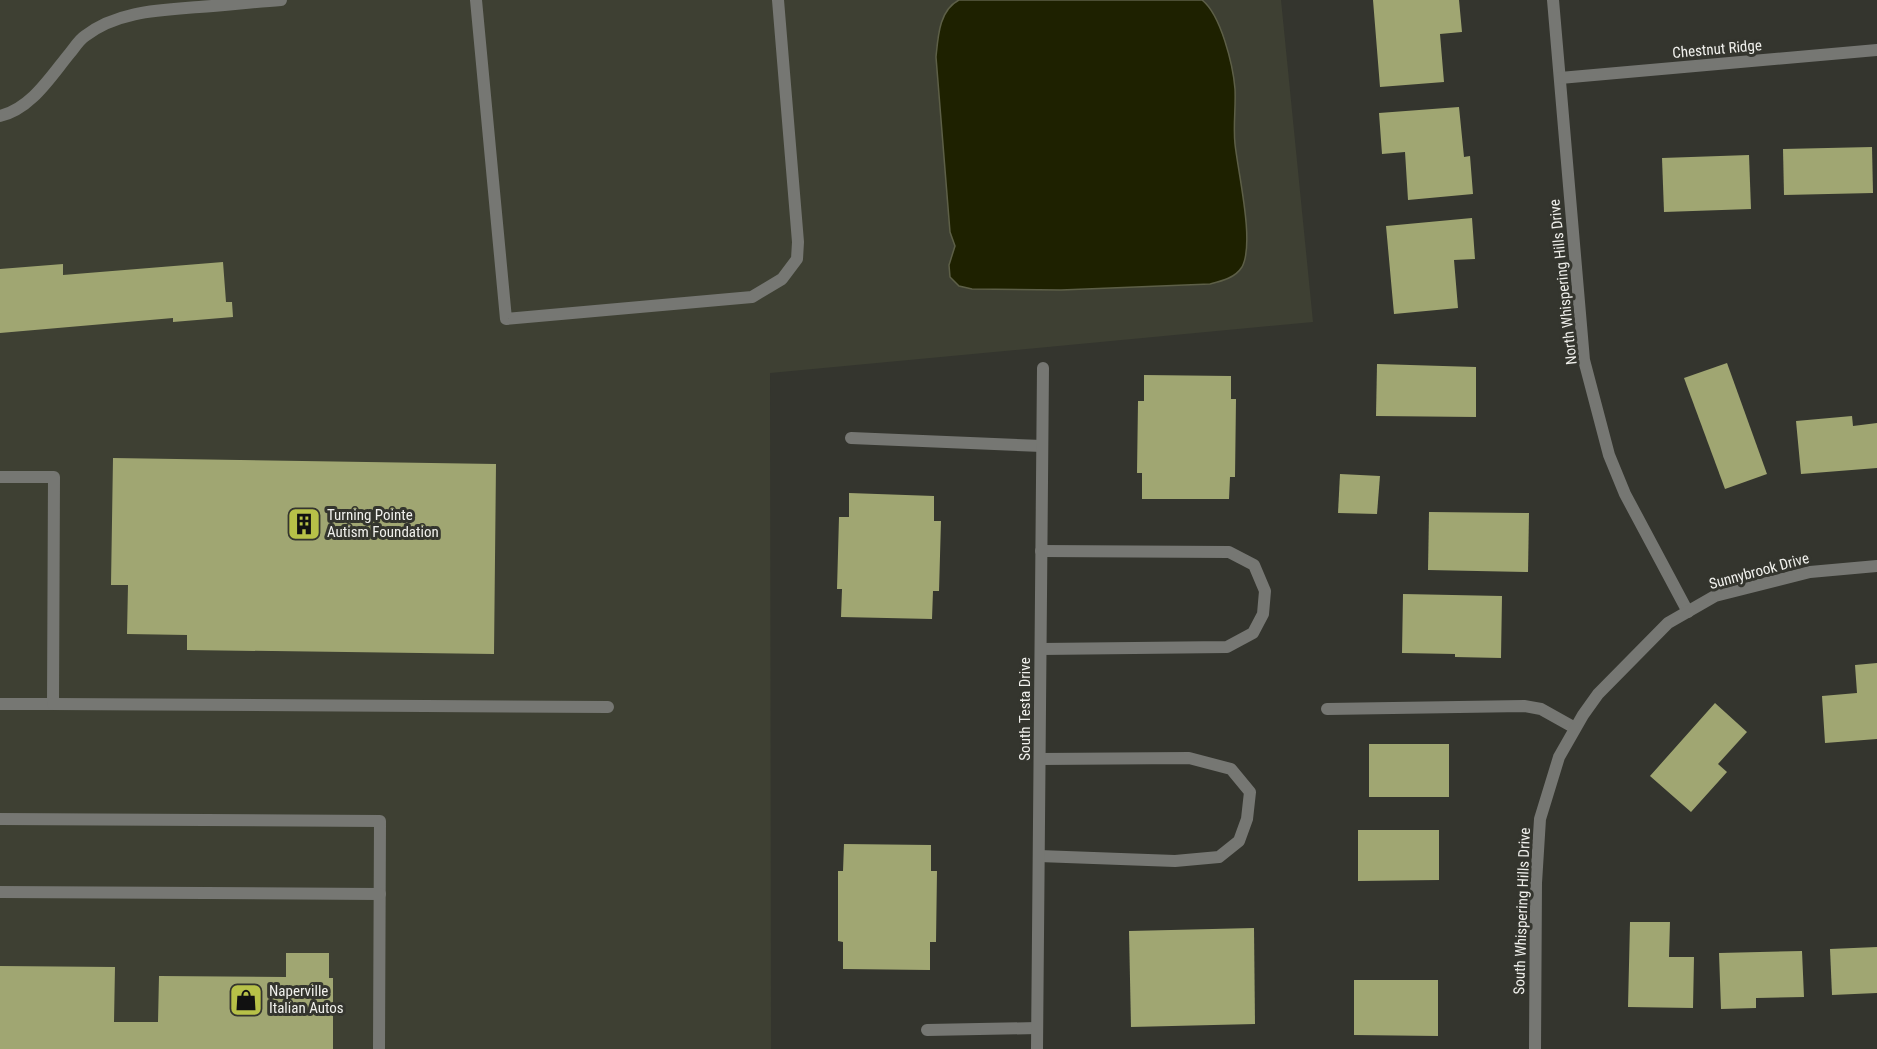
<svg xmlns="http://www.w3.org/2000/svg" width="1877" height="1049" viewBox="0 0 1877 1049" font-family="'Roboto Condensed',sans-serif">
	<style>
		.built { fill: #3e4033 }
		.water { fill: #1e2100; stroke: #5d5f47; stroke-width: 1.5 }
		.building { fill: #a0a672 }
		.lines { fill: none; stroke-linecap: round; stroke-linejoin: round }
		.service { stroke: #767773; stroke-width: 12 }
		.minor { stroke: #767773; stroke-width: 12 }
		.labels { text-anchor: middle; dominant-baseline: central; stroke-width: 6; stroke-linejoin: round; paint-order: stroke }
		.street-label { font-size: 15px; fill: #f0f0ec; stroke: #34352e }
		.poi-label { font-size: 15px; fill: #f0f0ec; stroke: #34352e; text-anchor: start }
	</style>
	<rect width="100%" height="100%" fill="#34352e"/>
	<path class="built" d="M0,0H1281L1313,322L770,373L771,1049H0Z"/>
	<path class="water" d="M959,0H1202C1221,15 1233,65 1235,89C1236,107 1233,126 1235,144C1238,173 1255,243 1242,267C1235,278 1222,281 1210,284L1061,290L972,289L959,286L950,277L949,265L955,246L950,232L936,57C938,37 939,10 959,0Z"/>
	<g class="building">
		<path d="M1373,0H1459L1462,32L1440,34L1444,82L1380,87Z"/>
		<path d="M1459,107L1464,157L1470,156L1473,194L1408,200L1405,152L1382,154L1379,113Z"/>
		<path d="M1872,147L1873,193L1784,195L1783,149Z"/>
		<path d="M1749,155L1751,209L1664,212L1662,158Z"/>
		<path d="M1472,218L1475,259L1454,260L1458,308L1394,314L1386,226Z"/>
		<path d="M223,262L226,302H232L233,317L173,322V318L0,333V269L63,264V275Z"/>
		<path d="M1727,363L1767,474L1725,489L1684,378Z"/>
		<path d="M1377,364L1476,367V417L1376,416Z"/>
		<path d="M1144,375L1231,376V399H1236L1235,477H1230L1229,499H1142V473H1137L1138,401H1144Z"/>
		<path d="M1852,416L1853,426L1877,423V468L1801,474L1796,421Z"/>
		<path d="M113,458L496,464L494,654L187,650V635L127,634L128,585H111Z"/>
		<path d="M1340,474L1380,476L1377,514L1338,513Z"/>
		<path d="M849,493L934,496V521H941L939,591H933L932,619L841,617L842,589H837L839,517H849Z"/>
		<path d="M1429,512L1529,513L1528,572L1428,570Z"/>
		<path d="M1403,594L1502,596L1501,658L1455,657V654L1402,653Z"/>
		<path d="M1877,663V739L1825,743L1822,696L1857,693L1855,665Z"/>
		<path d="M1715,703L1747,732L1718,764L1727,772L1691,812L1650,776Z"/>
		<rect x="1369" y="744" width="80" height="53"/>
		<path d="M1358,830H1439V880L1358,881Z"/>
		<path d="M844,844L931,845V871H937L936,942H930V970L843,969V942L838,941V871H843Z"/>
		<path d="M1630,922H1670L1669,957H1694L1693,1008L1628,1007Z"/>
		<path d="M1254,928L1255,1024L1131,1027L1129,931Z"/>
		<path d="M1877,947V993L1832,995L1830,949Z"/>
		<path d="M1802,951L1804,997L1756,998V1008L1721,1009L1719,953Z"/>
		<path d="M286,953H329V978H333V1049H0V966L115,967L114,1022H158L159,976L286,977Z"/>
		<path d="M1354,980H1438V1036L1354,1035Z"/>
	</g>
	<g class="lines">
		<g class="service">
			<path d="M476,0L506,319L752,297L782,279L797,259L798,242L778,0"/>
			<path d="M0,116C31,109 51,76 70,53C75,47 79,40 85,36C117,11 161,10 199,7C226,5 254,2 281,0"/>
			<path d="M851,438L1042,446"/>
			<path d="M0,477H54L53,704H0"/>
			<path d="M1041,649L1227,647L1253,633L1263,614L1265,591L1254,565L1229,552L1041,551"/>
			<path d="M53,704L608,707"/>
			<path d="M1327,709L1524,706L1541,709L1575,728"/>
			<path d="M0,819L380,821L379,1049"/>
			<path d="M1039,856L1175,861L1219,857L1239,841L1247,819L1250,792L1231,769L1189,758L1040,759"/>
			<path d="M0,892L380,894"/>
			<path d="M927,1030L1037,1028"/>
		</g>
		<g class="minor">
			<path d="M1553,0L1584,360L1609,455L1625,494L1688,612"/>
			<path d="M1560,78L1877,50"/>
			<path d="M1037,1049L1043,368"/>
			<path d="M1535,1049L1536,883L1540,819L1559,757L1583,715L1598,694L1668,623L1715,596L1810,572L1877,566"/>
		</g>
	</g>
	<defs>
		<symbol id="building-square" viewBox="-11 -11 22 22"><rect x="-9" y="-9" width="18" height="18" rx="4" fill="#b7c148" stroke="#34352e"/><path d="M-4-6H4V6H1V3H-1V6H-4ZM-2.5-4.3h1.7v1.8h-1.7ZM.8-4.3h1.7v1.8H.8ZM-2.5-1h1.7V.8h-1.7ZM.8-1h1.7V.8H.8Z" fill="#111"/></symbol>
		<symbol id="shop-square" viewBox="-11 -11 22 22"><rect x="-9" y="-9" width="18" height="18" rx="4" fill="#b7c148" stroke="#34352e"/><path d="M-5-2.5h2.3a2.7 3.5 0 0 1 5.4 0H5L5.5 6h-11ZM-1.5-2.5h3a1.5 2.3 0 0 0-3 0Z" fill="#111"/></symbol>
	</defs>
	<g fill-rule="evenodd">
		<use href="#building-square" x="285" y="505" width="38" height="38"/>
		<use href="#shop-square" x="227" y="981" width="38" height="38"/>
	</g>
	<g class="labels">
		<g class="street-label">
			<text transform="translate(1717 49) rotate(-5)">Chestnut Ridge</text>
			<text transform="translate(1563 282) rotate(-96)">North Whispering Hills Drive</text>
			<text transform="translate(1759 571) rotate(-15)">Sunnybrook Drive</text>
			<text transform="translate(1025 709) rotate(-90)">South Testa Drive</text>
			<text transform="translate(1522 911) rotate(-88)">South Whispering Hills Drive</text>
		</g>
		<g class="poi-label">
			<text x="327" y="515">Turning Pointe<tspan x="327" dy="17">Autism Foundation</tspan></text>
			<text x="269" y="991">Naperville<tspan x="269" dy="17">Italian Autos</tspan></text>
		</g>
	</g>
</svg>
